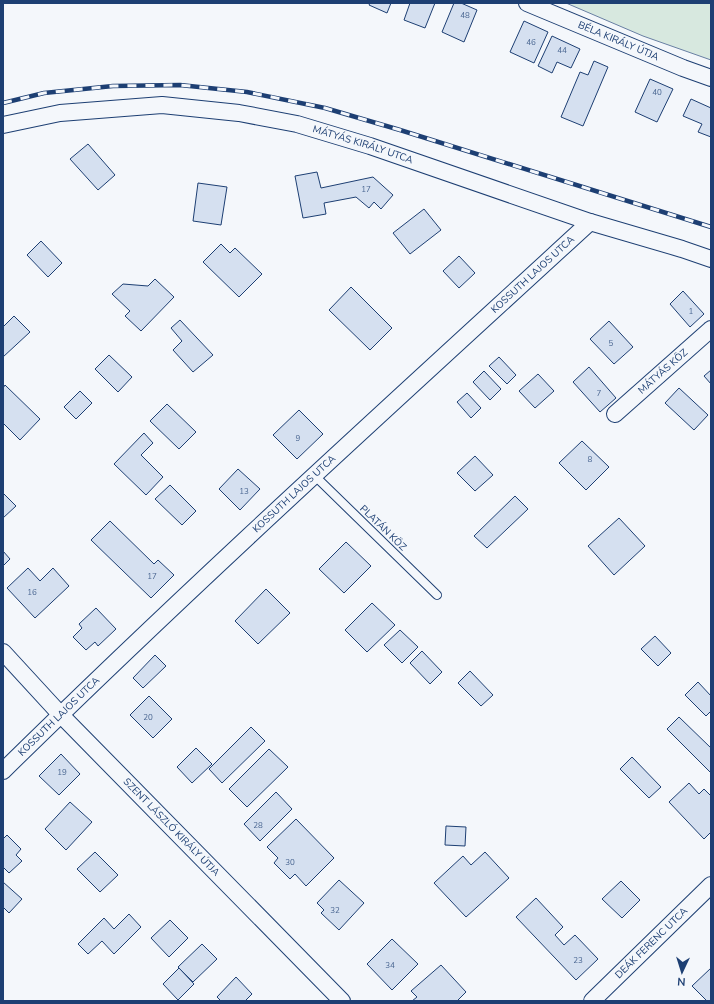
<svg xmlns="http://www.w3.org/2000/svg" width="714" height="1004" viewBox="0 0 714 1004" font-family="'Nunito Sans',sans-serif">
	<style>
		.green { fill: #d7e8df; stroke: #687fa3 }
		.building { fill: #d5e0f0; stroke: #1d3f73 }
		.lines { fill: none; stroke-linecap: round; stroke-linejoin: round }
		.service-casing { stroke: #1d3f73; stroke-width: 10 }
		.minor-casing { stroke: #1d3f73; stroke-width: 18 }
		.service { stroke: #f4f7fb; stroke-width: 8 }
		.minor { stroke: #f4f7fb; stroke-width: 16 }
		.rail-casing { stroke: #1d3f73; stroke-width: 4.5 }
		.rail { stroke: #f4f7fb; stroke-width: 3; stroke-dasharray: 9; stroke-linecap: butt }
		.labels { text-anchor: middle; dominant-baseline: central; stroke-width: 3; stroke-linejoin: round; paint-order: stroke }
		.number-label { font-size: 8px; fill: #4b6792 }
		.street-label { font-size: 10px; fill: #1d3f73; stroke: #f4f7fb }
	</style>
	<rect width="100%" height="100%" fill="#f4f7fb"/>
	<path class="green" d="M566,3H711V60L643,36Z"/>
	<g class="building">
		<path d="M370,3H391L387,13L369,5Z"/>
		<path d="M410,3H435L425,28L404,20Z"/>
		<path d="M454,3H461L477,10L464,42L442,32Z"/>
		<path d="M524,21L548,32L534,63L510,52Z"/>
		<path d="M552,36L580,49L571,68L557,62L552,73L538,66Z"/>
		<path d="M594,61L608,67L583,126L561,117L580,72L588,75Z"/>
		<path d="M650,79L673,89L657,122L635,112Z"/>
		<path d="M691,99L711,108V137L698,132L702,124L683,116Z"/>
		<path d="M88,144L115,175L98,190L70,159Z"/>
		<path d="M317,172L321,188L373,177L393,195L381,209L374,202L369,208L356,197L324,203L326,214L303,218L295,176Z"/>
		<path d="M198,183L227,187L221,225L193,221Z"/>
		<path d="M424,209L441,230L410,254L393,233Z"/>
		<path d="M41,241L62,263L48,277L27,255Z"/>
		<path d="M221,244L230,253L235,248L262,274L239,297L203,262Z"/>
		<path d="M459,256L475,273L459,288L443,271Z"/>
		<path d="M155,279L174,297L141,331L125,316L130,311L112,294L123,284L148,286Z"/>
		<path d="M351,287L392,328L370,350L329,310Z"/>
		<path d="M683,291L704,314L690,327L670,304Z"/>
		<path d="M14,316L30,332L3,357V327Z"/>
		<path d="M180,320L213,355L193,372L173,350L182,341L171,328Z"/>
		<path d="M609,321L633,347L614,364L590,339Z"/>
		<path d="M109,355L132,377L118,392L95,369Z"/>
		<path d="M499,357L516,375L507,384L489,366Z"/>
		<path d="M589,367L616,398L600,412L573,382Z"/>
		<path d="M711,370V384L704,376Z"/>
		<path d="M484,371L501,389L490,400L473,382Z"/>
		<path d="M538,374L554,391L535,408L519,391Z"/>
		<path d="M5,385L40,419L20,440L3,423V388Z"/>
		<path d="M679,388L708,415L694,430L665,403Z"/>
		<path d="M80,391L92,403L76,419L64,407Z"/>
		<path d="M467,393L481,408L471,418L457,402Z"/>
		<path d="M167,404L196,432L179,449L150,421Z"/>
		<path d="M299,410L323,434L297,459L273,435Z"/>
		<path d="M144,433L153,443L141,455L163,477L146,495L114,464Z"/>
		<path d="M582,441L609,467L586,490L559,463Z"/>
		<path d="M475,456L493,475L475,491L457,473Z"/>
		<path d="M238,469L260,489L240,510L219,489Z"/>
		<path d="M170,485L196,511L182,525L155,499Z"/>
		<path d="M4,494L16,506L3,518V495Z"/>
		<path d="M515,496L528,509L487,548L474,536Z"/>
		<path d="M619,518L645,546L614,575L588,546Z"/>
		<path d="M110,521L154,564L158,560L174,575L151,598L91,540Z"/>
		<path d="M346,542L371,566L344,593L319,569Z"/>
		<path d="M3,551L10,559L3,566Z"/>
		<path d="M28,568L40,581L53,568L69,586L35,618L7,588Z"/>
		<path d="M266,589L290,613L258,644L235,621Z"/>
		<path d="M372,603L395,625L367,652L345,630Z"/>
		<path d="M96,608L116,629L98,646L95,642L86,650L73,637L82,628L79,624Z"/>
		<path d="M400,630L418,647L402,663L384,645Z"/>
		<path d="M655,636L671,653L658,666L641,649Z"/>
		<path d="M422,651L442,672L430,684L410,663Z"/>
		<path d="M155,655L166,666L143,688L133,678Z"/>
		<path d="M470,671L493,695L481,706L458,683Z"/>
		<path d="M698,682L711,696V711L706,716L685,695Z"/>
		<path d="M149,696L172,719L153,738L130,715Z"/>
		<path d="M679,717L711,748V773L667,729Z"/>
		<path d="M251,727L265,741L222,783L209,769Z"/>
		<path d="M196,748L212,764L192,783L177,767Z"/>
		<path d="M269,749L288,767L247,807L229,789Z"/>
		<path d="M61,754L80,774L59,795L39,776Z"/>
		<path d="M632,757L661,787L649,798L620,769Z"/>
		<path d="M689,783L699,794L704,789L711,796V832L704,839L669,802Z"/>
		<path d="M276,792L292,809L260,841L244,824Z"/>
		<path d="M70,802L92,822L66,850L45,829Z"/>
		<path d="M296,819L334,858L306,886L295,874L290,879L274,863L278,858L267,847Z"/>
		<path d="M446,826L466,827L465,846L445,845Z"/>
		<path d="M7,835L21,849L16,855L22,861L9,873L3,867V839Z"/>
		<path d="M95,852L118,875L100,892L77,869Z"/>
		<path d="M485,852L509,878L466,917L434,883L463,856L471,865Z"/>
		<path d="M339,880L364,903L339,930L321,913L324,910L317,903Z"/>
		<path d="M621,881L640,900L622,918L602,899Z"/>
		<path d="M3,882L22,899L9,913L3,907Z"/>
		<path d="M536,898L563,927L555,935L564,945L575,935L598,959L576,980L516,917Z"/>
		<path d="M129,914L141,927L114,954L102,941L88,954L78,944L104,918L114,929Z"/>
		<path d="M170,920L188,938L169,957L151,938Z"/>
		<path d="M392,939L418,964L392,990L367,964Z"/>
		<path d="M202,944L217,959L193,982L178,967Z"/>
		<path d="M441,965L466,992L457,1001H412L417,997L411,991Z"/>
		<path d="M179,968L194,984L178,1000L163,984Z"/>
		<path d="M711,968V1001H707L692,986Z"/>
		<path d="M236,977L252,994L245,1001H221L217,997Z"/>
	</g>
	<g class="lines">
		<defs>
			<path id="service" d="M315,476L437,595"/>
			<g id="minor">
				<path id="s1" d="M527,3L683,68L711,78"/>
				<path id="s2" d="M3,125L60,113L162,105L239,113L297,124L370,146L590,222L682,249L711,259"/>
				<path id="s3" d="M615,414L711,329"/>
				<path id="s4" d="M3,652L60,714L342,1001"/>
				<path id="s5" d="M3,771C194,583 393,403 590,222"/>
				<path id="s6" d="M592,1001L711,885"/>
			</g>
		</defs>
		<use href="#service" class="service-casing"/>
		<use href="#minor" class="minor-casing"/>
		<use href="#service" class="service"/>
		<use href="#minor" class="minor"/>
		<defs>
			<path id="rail" d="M3,103L44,93L113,86L180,85L247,92L325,108L400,130L711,227"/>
		</defs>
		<use href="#rail" class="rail-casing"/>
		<use href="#rail" class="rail"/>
	</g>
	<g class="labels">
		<g class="number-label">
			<text x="465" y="15">48</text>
			<text x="531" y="42">46</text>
			<text x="562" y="50">44</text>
			<text x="657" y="92">40</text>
			<text x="366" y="189">17</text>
			<text x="691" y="311">1</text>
			<text x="611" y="343">5</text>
			<text x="599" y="393">7</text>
			<text x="298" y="438">9</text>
			<text x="590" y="459">8</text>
			<text x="244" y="491">13</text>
			<text x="152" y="576">17</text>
			<text x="32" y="592">16</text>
			<text x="148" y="717">20</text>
			<text x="62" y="772">19</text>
			<text x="258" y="825">28</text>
			<text x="290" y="862">30</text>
			<text x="335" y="910">32</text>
			<text x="578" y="960">23</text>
			<text x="390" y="965">34</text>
		</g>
		<g class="street-label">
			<text stroke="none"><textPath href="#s1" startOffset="99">BÉLA KIRÁLY ÚTJA</textPath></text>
			<text stroke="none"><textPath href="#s2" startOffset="366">MÁTYÁS KIRÁLY UTCA</textPath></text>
			<text stroke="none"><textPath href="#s5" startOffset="726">KOSSUTH LAJOS UTCA</textPath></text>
			<text stroke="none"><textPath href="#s3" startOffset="64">MÁTYÁS KÖZ</textPath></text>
			<text stroke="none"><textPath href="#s5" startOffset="402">KOSSUTH LAJOS UTCA</textPath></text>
			<text transform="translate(383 528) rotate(44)">PLATÁN KÖZ</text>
			<text stroke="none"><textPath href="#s5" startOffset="78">KOSSUTH LAJOS UTCA</textPath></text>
			<text stroke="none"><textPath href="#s4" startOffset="243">SZENT LÁSZLÓ KIRÁLY ÚTJA</textPath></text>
			<text stroke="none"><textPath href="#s6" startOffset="83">DEÁK FERENC UTCA</textPath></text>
		</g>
	</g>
	<rect width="714" height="1004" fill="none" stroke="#1d3f73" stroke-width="8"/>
	<g transform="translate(682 972) rotate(184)" stroke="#f4f7fb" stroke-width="3" paint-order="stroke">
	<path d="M0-3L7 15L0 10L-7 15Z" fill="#1d3f73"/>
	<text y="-6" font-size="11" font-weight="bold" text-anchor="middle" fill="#1d3f73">N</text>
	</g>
</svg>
